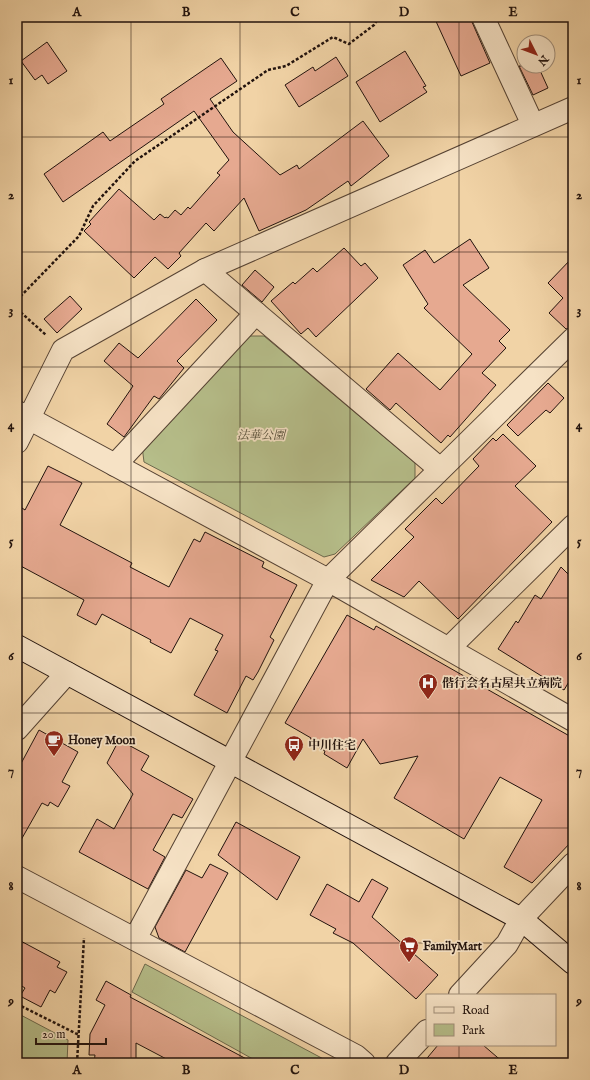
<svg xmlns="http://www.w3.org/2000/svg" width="590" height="1080" viewBox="0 0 590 1080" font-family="'IM FELL English','Noto Serif JP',serif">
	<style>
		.green { fill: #b6be8a; stroke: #6c684c }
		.building { fill: #e6a990; stroke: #21120d }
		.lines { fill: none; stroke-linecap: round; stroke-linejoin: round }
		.street-casing { stroke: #554233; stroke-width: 24 }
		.secondary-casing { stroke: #21120d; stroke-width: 24 }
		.path { stroke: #21120d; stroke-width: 2.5; stroke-dasharray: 3 2; stroke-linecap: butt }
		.street { stroke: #f6e2c5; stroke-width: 22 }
		.secondary { stroke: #f6e2c5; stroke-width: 22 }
		.grid { fill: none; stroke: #21120d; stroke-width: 1; stroke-opacity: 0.55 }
		.labels { text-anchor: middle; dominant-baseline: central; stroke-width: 3.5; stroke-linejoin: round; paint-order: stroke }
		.park-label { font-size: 12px; font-style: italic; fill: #554e39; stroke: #f6e2c5 }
		.poi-label { font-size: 12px; font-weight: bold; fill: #21120d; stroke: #f6e2c5; text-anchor: start }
		.neatline { fill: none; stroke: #21120d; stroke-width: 1.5 }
		.grid-label { font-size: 13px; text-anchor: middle; font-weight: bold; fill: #21120d }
	</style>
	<rect width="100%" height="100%" fill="#f1d3a6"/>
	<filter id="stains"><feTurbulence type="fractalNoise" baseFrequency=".005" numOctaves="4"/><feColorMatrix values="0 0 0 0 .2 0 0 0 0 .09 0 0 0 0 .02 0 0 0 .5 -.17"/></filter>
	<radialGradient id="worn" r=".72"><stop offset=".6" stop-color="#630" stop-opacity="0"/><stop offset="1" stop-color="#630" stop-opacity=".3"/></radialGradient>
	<g class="green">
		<path d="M247,336H264L415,463V478L335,554L324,557L144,462L142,446Z"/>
		<path d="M145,964L331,1063H260L132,992Z"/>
		<path d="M17,1013L68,1040L67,1063H17Z"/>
	</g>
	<g class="building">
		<path d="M434,17H471L472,22L490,63L461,76Z"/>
		<path d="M47,42L67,71L48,84L42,75L35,80L21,61Z"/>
		<path d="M405,51L426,86L423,87L427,92L380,122L356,82Z"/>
		<path d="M336,57L348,76L299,107L285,85L313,67L315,71Z"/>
		<path d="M221,58L237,81L210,99L233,132L280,175L297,165L299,169L363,121L389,156L351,186L348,181L306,210L259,231L244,198L214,231L206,223L179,253L181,256L168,269L155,257L134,278L84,231L91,224L89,222L119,189L154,220L160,214L165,218L166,217L168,218L175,210L181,215L188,207L190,209L220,175L217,173L229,160L194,111L63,202L44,174L103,132L110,141L164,104L161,99Z"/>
		<path d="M519,66H538L548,88L533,95Z"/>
		<path d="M470,239L489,268L463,285L510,330L499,341L506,348L482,373L496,385L450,437L448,435L441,443L396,403L390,410L366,389L398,353L440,390L472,354L424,308L428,304L403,265L425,250L434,263Z"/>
		<path d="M344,248L361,266L365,263L378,278L316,337L308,328L301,334L271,301L293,282L295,284L313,268L317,272Z"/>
		<path d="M573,257V327L566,329L549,313L563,298L548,283Z"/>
		<path d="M255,270L274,287L262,302L242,285Z"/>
		<path d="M70,296L82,309L57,333L44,319Z"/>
		<path d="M196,299L217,320L177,361L184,368L159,399L154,396L124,437L107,424L133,386L104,361L119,343L138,358Z"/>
		<path d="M548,383L564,398L550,413L546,410L518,436L507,425Z"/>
		<path d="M503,434L536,466L515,486L552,522L458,619L419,581L404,597L371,580L414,537L405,529L436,498L442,504L479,466L473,459L493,438L496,441Z"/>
		<path d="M48,466L82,483L60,525L132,563L130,567L169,587L194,539L200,542L205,532L264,562L262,567L297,585L270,637L274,640L258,672L253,680L246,676L227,713L194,695L218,651L215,650L223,635L190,618L171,653L150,642L151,640L102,614L96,625L77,615L84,600L17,564V518L22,508L25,510Z"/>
		<path d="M561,567L573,579V675L564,690L498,649L516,621L518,623L535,595L541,599Z"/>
		<path d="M347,615L374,630L376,626L573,738V840L532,883L504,867L542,800L500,777L464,839L394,798L418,756L380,764L363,739L347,768L324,754L325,751L309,742L311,738L285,723Z"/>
		<path d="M39,730L78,752L62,782L70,786L58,807L50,802L48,806L42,803L17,847V771Z"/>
		<path d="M119,740L149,756L141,770L193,799L182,818L173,814L153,850L165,857L148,889L79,852L97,819L114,829L133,794L107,763Z"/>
		<path d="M236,822L300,857L277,900L218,855Z"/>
		<path d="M210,864L228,873L185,952L159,938L155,927L186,870L202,878Z"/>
		<path d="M372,879L388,888L372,917L438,975L416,999L353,943L333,933L336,929L310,915L327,884L359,902Z"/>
		<path d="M17,939L60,962L57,967L67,972L55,993L50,990L41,1007L20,996L25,988L17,983Z"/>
		<path d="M106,981L131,995L130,997L254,1063H174L136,1043V1063H94L95,1055H89L90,1034L105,1005L96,1000Z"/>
		<path d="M438,1045H483L504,1063H423Z"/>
	</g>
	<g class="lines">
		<defs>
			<g id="street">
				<path d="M483,17L533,125"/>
				<path d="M205,270L440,469"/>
				<path d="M17,412L328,580L573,720"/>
				<path d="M17,442L63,350L205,270L573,108"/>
				<path d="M115,465L256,313"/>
				<path d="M449,648L573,526"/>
				<path d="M17,729L67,673"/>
				<path d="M17,877L356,1056L364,1063"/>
				<path d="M135,939L328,580L573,339"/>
				<path d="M460,995L507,944L521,919L573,864"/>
				<path d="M397,1063L427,1031"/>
			</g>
			<path id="secondary" d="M17,646L521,919L573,963"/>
		</defs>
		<use href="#street" class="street-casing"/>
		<use href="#secondary" class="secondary-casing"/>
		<g class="path">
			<path d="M17,300L79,236L93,206L135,161L268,70L286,66L333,37L349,44L374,25L379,17"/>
			<path d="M17,309L46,335"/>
			<path d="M17,1004L79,1035"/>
			<path d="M77,1063L84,938"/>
		</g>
		<use href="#street" class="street"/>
		<use href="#secondary" class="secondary"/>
	</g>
	<path class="grid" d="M131,17V1063M240,17V1063M350,17V1063M459,17V995M17,137H573M17,252H573M17,367H573M17,482H573M17,598H573M17,713H573M17,828H573M17,943H573M459,1045V1063"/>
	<defs>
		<symbol id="hospital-pin" viewBox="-11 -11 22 30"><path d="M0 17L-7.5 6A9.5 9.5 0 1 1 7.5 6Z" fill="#8f2418" stroke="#f6e2c5"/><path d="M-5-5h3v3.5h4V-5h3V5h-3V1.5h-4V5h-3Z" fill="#fff"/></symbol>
		<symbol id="cafe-pin" viewBox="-11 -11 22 30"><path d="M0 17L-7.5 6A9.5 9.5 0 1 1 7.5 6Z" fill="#8f2418" stroke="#f6e2c5"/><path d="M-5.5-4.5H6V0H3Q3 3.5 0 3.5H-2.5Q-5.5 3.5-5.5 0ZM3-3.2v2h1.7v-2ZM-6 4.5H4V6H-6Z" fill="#fff"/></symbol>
		<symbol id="bus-pin" viewBox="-11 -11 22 30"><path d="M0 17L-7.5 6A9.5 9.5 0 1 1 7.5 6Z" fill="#8f2418" stroke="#f6e2c5"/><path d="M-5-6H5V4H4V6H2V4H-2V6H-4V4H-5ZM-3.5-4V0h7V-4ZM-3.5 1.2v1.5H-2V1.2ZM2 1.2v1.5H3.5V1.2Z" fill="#fff"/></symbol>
		<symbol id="supermarket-pin" viewBox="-11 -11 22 30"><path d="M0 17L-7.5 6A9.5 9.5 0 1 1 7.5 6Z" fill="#8f2418" stroke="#f6e2c5"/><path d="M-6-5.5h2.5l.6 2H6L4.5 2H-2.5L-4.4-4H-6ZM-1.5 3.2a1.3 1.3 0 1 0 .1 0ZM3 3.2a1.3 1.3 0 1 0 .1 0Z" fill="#fff"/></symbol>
	</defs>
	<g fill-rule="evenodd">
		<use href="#hospital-pin" x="417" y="672" width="22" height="30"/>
		<use href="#cafe-pin" x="43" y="729" width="22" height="30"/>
		<use href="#bus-pin" x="283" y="734" width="22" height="30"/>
		<use href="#supermarket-pin" x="398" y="935" width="22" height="30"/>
	</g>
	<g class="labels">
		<g class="park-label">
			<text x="261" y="435">法華公園</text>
		</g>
		<g class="poi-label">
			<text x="442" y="683">偕行会名古屋共立病院</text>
			<text x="68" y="740">Honey Moon</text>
			<text x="308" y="745">中川住宅</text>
			<text x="423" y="946">FamilyMart</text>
		</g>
	</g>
	<rect width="590" height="1080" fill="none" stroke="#f1d3a6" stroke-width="44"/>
	<rect x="426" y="994" width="130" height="52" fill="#f6e2c5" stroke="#a18f7b"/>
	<rect x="434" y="1007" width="20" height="6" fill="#f6e2c5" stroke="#a18f7b"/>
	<text x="462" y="1014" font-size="12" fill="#21120d">Road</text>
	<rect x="434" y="1024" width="20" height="12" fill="#b6be8a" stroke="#a18f7b"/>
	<text x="462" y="1034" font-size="12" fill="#21120d">Park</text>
	<g transform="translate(536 54) rotate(132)"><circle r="19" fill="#f6e2c5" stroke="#a18f7b"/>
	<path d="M0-3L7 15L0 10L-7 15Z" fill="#8f2418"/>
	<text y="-6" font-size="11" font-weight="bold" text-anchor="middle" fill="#21120d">N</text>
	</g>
	<path d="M36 1038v6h70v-6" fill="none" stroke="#21120d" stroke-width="2"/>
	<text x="42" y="1038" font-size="12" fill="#21120d" stroke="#f6e2c5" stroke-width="3" paint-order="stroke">20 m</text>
	<rect x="22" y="22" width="546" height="1036" class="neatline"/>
	<g class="grid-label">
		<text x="77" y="16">A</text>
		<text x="186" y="16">B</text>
		<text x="295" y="16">C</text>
		<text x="404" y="16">D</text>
		<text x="513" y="16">E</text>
		<text x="11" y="84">1</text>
		<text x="579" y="84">1</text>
		<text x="11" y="199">2</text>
		<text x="579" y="199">2</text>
		<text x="11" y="314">3</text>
		<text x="579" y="314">3</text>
		<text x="11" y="429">4</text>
		<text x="579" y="429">4</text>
		<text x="11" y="545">5</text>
		<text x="579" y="545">5</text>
		<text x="11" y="660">6</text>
		<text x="579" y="660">6</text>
		<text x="11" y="775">7</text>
		<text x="579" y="775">7</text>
		<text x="11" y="890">8</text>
		<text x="579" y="890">8</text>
		<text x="11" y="1005">9</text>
		<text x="579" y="1005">9</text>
		<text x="77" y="1074">A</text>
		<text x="186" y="1074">B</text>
		<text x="295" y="1074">C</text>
		<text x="404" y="1074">D</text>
		<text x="513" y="1074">E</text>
	</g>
	<rect width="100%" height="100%" filter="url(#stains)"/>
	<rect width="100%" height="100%" fill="url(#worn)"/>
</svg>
